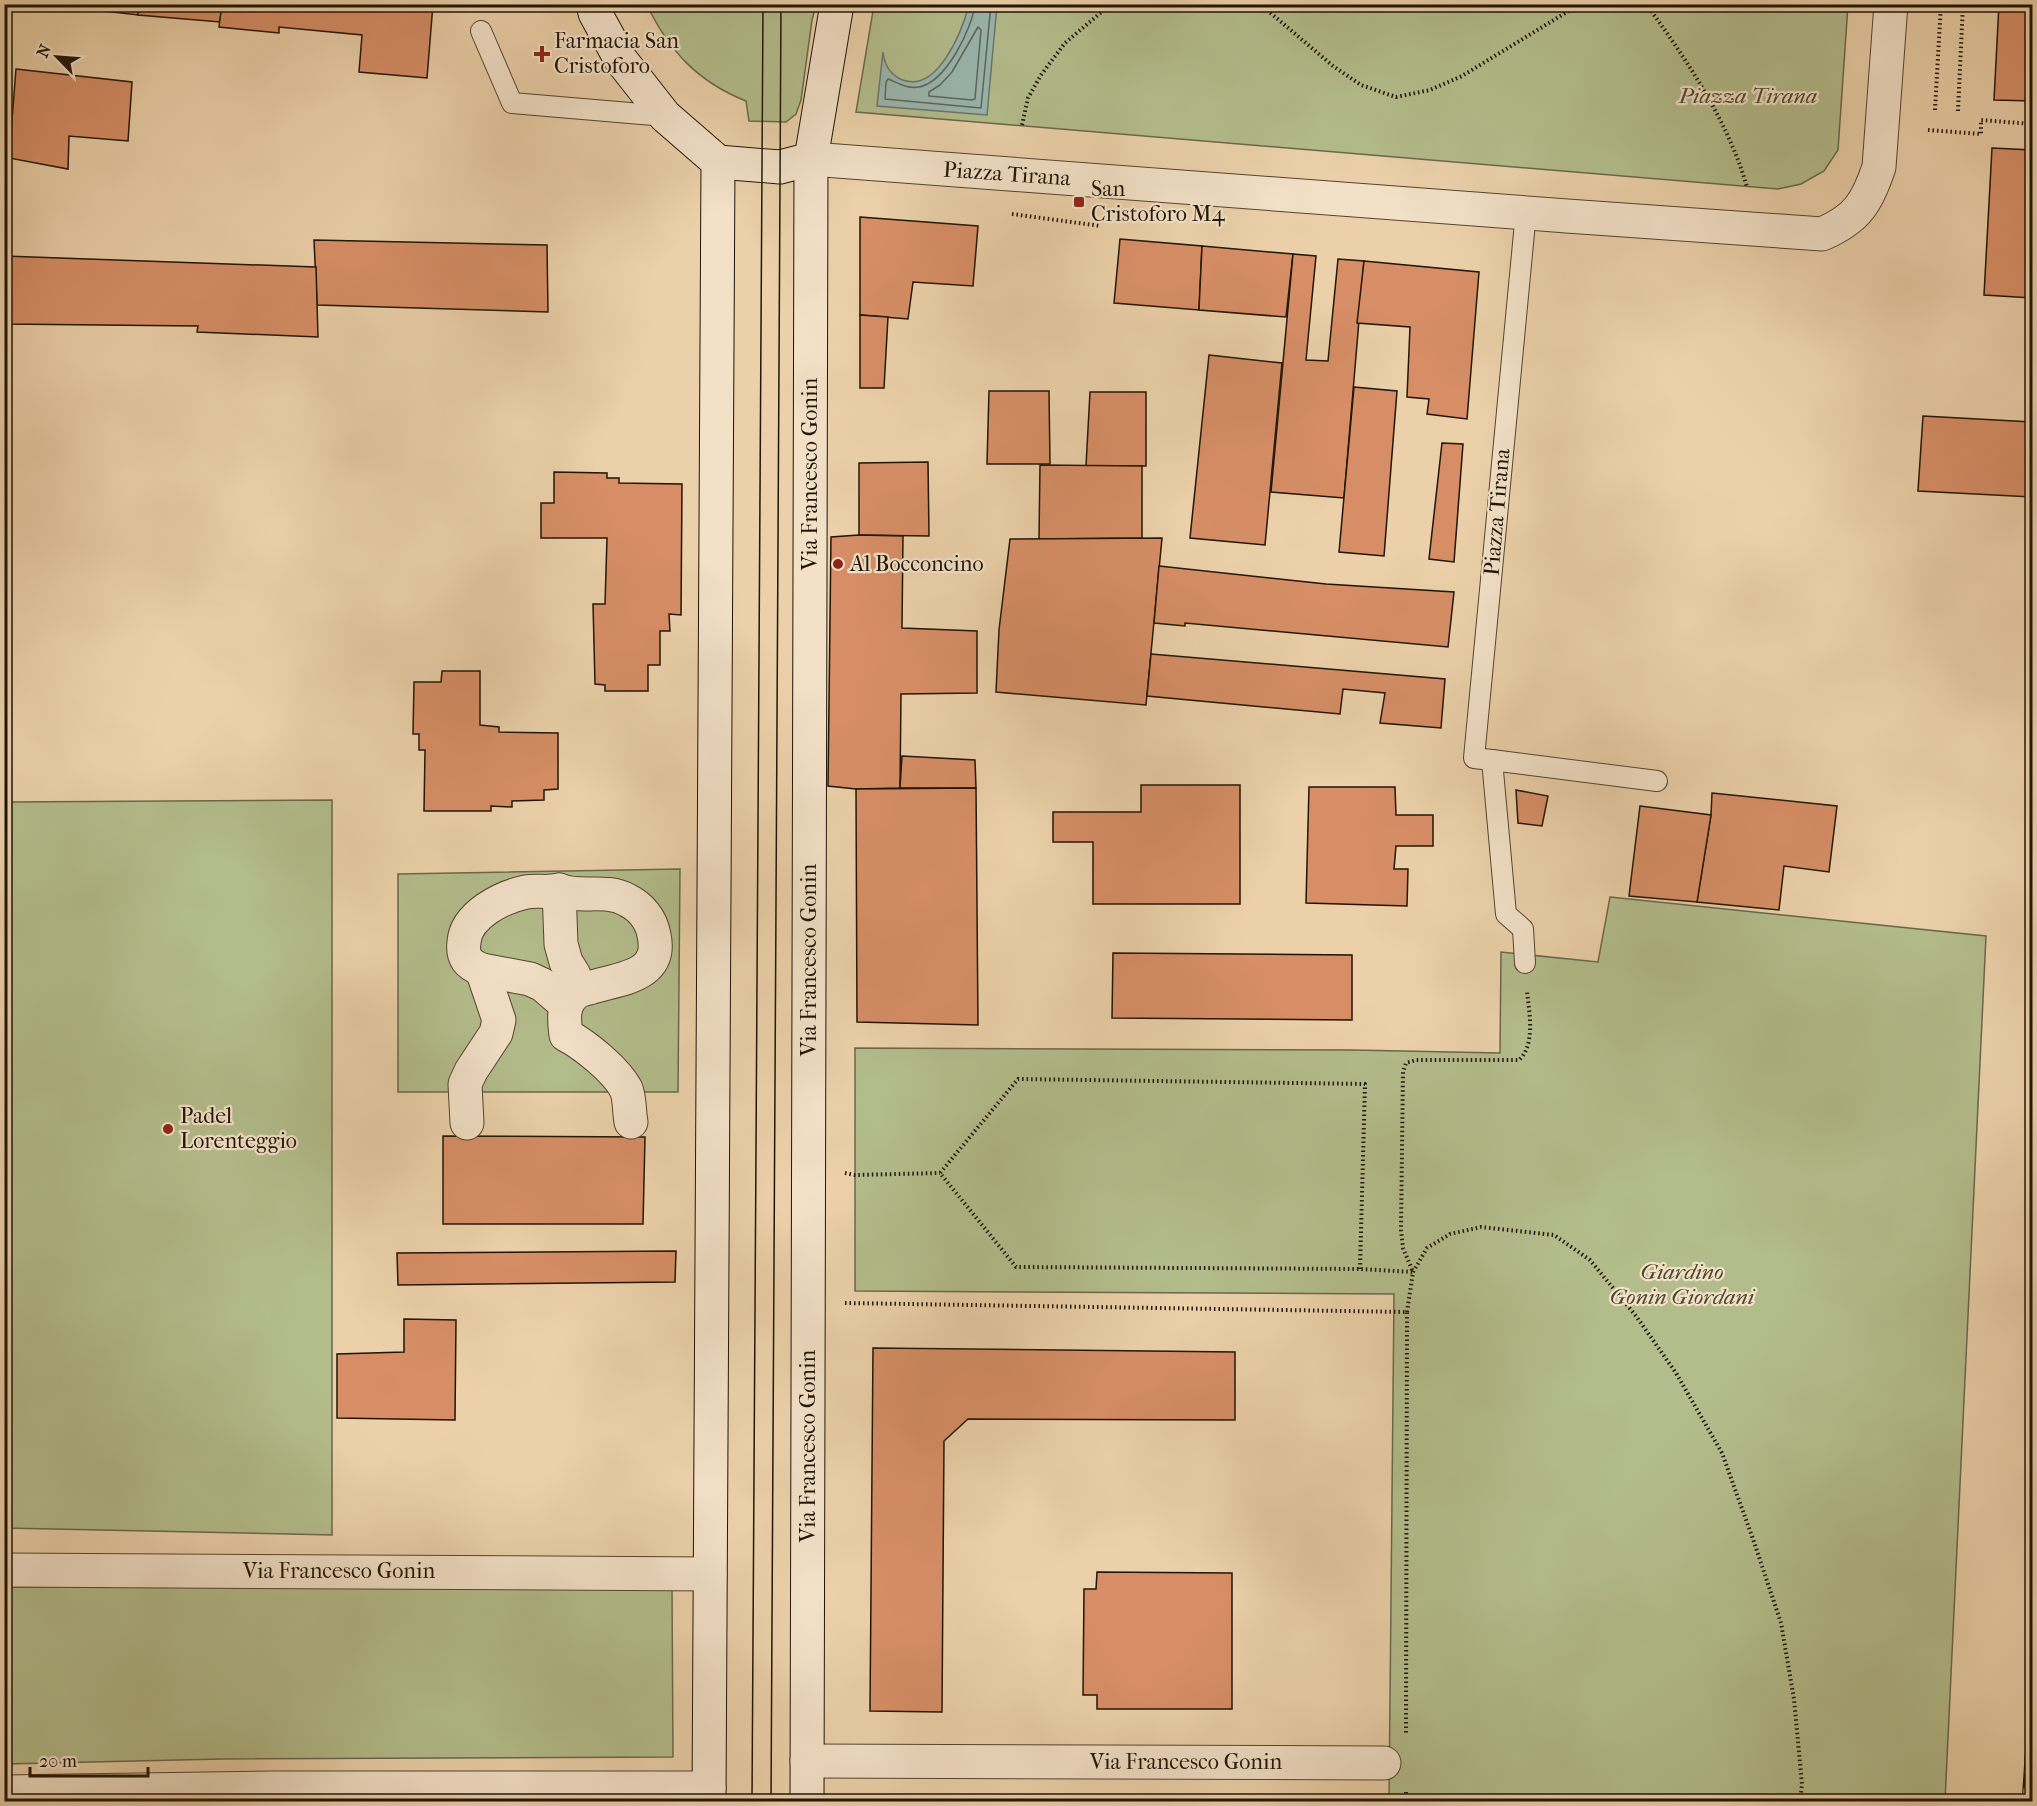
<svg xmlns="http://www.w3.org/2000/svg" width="2037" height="1806" viewBox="0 0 2037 1806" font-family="'IM FELL French Canon',serif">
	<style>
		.green { fill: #b3bc8b; stroke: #6a684a; stroke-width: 1.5 }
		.water { fill: #99b6ae; stroke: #69766c; stroke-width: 1.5 }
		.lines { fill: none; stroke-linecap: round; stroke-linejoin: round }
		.shore { stroke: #5c665b; stroke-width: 1.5 }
		.building { fill: #d78e66; stroke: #201508; stroke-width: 1.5 }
		.lane-casing { stroke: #534430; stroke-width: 22 }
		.street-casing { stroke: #534430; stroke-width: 35 }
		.secondary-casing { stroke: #201508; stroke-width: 35 }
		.path { stroke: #201508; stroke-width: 4; stroke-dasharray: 1.5 3; stroke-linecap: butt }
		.lane { stroke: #f2e0c7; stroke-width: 20 }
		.street { stroke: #f2e0c7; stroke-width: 33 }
		.secondary { stroke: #f2e0c7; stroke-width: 33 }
		.tram { stroke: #201508; stroke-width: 1.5 }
		.rail-casing { stroke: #201508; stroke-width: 7 }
		.rail { stroke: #f2e0c7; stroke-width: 4.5; stroke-dasharray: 14; stroke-linecap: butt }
		.path-bridge { stroke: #201508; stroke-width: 4; stroke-dasharray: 1.5 3; stroke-linecap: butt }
		.poi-dot { fill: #8f2418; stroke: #f2e0c7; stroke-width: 2 }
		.labels { text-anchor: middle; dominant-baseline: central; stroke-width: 4.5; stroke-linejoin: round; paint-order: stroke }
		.poi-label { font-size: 22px; fill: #201508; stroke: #f2e0c7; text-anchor: start }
		.park-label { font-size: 22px; font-style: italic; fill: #4c472f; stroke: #f2e0c7 }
		.street-label { font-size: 22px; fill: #201508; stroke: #f2e0c7 }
	</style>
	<rect width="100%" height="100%" fill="#ebd0a9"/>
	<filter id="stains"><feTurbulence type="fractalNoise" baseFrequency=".00333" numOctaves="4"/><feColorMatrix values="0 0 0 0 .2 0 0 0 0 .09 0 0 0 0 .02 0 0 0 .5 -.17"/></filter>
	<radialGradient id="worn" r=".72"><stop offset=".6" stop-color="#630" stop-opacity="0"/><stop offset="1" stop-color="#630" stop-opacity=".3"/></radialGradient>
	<g class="green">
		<path d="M647,5H816L812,20L801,100L796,114L786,122L749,121L746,101C698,82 669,51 647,5Z"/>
		<path d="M874,5H1848L1838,150L1824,171L1801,184L1778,189L856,112Z"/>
		<path d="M332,800V1535L5,1528V802Z"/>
		<path d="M680,869L678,1092H398V874Z"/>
		<path d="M1610,897L1986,936L1945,1801H1389L1394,1294L855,1291V1048L1352,1050L1500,1053L1501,952L1598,962Z"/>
		<path d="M248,1585L672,1587L673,1757L222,1759L5,1764L4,1587Z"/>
	</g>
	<path class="water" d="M969,5H997L987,115L877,106L883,52C884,63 889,73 900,79C937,96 962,31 969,5Z"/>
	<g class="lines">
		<g class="shore">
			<path d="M975,4C972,29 946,82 919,87C907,89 898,83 888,79L886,82L885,99L981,108L991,4"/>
			<path d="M978,27L981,30L975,99L972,100L929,96V92L940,85L952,72Z"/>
		</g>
	</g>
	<g class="building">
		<path d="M42,4H138V15Z"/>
		<path d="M138,4H222L220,22L138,15Z"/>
		<path d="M222,4H433L427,78L359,72L362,35L279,27V33L219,27Z"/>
		<path d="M1999,4H2032V101L1994,100Z"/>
		<path d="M16,69L132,82L128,141L69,136L68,169L9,158Z"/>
		<path d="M1992,148L2032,150V298L1984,295Z"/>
		<path d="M860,217L978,226L973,286L913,282L908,319L860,315Z"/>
		<path d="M1120,239L1202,246L1199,310L1114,303Z"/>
		<path d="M314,240L547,245L548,312L317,305Z"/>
		<path d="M1202,246L1293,254L1286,317L1199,310Z"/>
		<path d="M1293,254L1316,256L1306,360L1328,361L1338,259L1364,261L1344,498L1271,492Z"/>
		<path d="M4,256L316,267L318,337L197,332L198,326L4,324Z"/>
		<path d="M1364,261L1479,272L1467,419L1427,414L1429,399L1407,397L1410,327L1357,323Z"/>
		<path d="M860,315L888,317L884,388H860Z"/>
		<path d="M1209,355L1282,363L1265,545L1190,538Z"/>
		<path d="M1354,387L1397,391L1384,556L1339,552Z"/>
		<path d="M989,391H1049L1050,464H987Z"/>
		<path d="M1090,392H1146V466H1086Z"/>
		<path d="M1923,416L2032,422V497L1918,491Z"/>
		<path d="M1442,443L1463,444L1454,562L1429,559Z"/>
		<path d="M928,462L929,536L859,535V463Z"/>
		<path d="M1040,465L1142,466V538L1039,539Z"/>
		<path d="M554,472L607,473V478H619V483L682,484L681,615L669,614L670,631H660V665H648V691H605V685L595,684L593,604H605L607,538H541V503H554Z"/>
		<path d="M859,535L903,536L902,628L977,631V693L901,694L900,788L856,789L828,786L831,537Z"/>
		<path d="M1162,538L1146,705L996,692L999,630L1010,539Z"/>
		<path d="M1159,566L1326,584L1454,592L1448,647L1185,623V626L1154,623Z"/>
		<path d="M1151,654L1445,679L1441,728L1380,723L1385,693L1343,689L1340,714L1147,696Z"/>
		<path d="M442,671H480V725L499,727V732L558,733V789L544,790V800L512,801V807L491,806V811H424L425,750H419V734H413L414,682H441Z"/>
		<path d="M902,756L975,760L976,788H900Z"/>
		<path d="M1141,785H1240V904H1093V842H1053V812H1141Z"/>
		<path d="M1309,787H1395L1396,815H1433V846H1396L1394,869H1408L1407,906L1306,903Z"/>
		<path d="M976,788L978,1025L857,1022L856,789Z"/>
		<path d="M1516,790L1548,796L1542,826L1518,823Z"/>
		<path d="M1712,793L1837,806L1829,872L1784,866L1779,910L1697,902L1711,815Z"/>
		<path d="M1640,806L1711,815L1697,902L1629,896Z"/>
		<path d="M1113,953L1352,955V1020L1112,1018Z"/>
		<path d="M443,1136L645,1137L643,1224H443Z"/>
		<path d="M676,1251L675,1282L398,1285L397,1253Z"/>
		<path d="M404,1319L456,1320L455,1420L337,1418V1354L404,1352Z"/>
		<path d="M873,1348L1235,1352V1420L968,1419L944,1441L942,1712L870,1711Z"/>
		<path d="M1097,1572L1232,1573V1709H1097V1695H1083L1084,1589H1096Z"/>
	</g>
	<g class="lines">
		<defs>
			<g id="lane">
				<path d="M481,31L512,103L665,116"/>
				<path d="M1492,760L1474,758L1526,212"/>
				<path d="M1525,963L1523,929L1506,914L1492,760L1657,781"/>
			</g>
			<g id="street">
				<path d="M811,159L1567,216L1822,234C1857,219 1867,203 1879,167L1891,4"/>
				<path d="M559,890L561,944L566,962L574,975L576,992"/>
				<path d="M482,970L530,979L543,985L566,1005"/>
				<path d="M467,1123L465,1084L471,1071L496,1033L499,1020L482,970C468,964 462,958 464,942C466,915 502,897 526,892C537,890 548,893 559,890C580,899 605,888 627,900C641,907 651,919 654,935C663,978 619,978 589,988C585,989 579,990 576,993C562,1003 564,1020 566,1035C585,1045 616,1070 626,1089C630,1098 629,1112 631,1122"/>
				<path d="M4,1570L710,1574"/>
				<path d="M807,1761L1384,1763"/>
				<path d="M4,1792L271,1788H709"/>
			</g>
			<g id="secondary">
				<path d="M593,4L595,13L621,60L665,116L718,162L780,167L811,159"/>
				<path d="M709,1802L718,162"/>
				<path d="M807,1802L811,159L837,4"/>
			</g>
		</defs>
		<use href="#lane" class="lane-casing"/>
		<use href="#street" class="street-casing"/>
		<use href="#secondary" class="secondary-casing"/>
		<g class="path">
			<path d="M1646,4C1687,60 1728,121 1747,187"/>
			<path d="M1935,110L1941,4"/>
			<path d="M1958,111L1963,4"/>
			<path d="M1022,125L1028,98L1041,75L1065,43L1111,4"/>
			<path d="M1928,130L1981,134V120L2032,124"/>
			<path d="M1012,214L1101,226"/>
			<path d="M845,1173L855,1175L940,1173"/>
			<path d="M1360,1269L1365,1084L1018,1079L940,1173L1016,1267L1360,1269L1413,1272L1403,1248L1401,1230L1403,1072L1406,1063L1416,1060H1519C1536,1044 1529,1012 1527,991"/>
			<path d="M845,1303L1407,1312L1406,1733"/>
			<path d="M1407,1312L1413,1272L1427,1248L1450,1234L1481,1227L1554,1235L1590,1260L1636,1316L1676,1373L1722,1453L1754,1542L1781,1623L1794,1699L1802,1784L1800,1802"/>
			<path d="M1406,1792V1802"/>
		</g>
		<use href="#lane" class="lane"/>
		<use href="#street" class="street"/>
		<use href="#secondary" class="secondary"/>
		<g class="tram">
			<path d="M752,1802L763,4"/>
			<path d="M771,1802L781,4"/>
		</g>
		<defs>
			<path id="rail" d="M2025,1802L2032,1701"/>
		</defs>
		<use href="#rail" class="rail-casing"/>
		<use href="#rail" class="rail"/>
		<path class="path-bridge" d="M1260,4L1333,66L1361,85L1396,97L1430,90L1462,76L1580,4"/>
	</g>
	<g class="poi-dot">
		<path d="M539 45h6v6h6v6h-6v6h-6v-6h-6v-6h6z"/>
		<rect x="1073" y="196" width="12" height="12" rx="3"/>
		<circle cx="838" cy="564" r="6"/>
		<circle cx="168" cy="1129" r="6"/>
	</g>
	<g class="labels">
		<g class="poi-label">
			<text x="554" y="41">Farmacia San<tspan x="554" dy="25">Cristoforo</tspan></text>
			<text x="1091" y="189">San<tspan x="1091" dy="25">Cristoforo M4</tspan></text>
			<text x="850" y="564">Al Bocconcino</text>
			<text x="180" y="1116">Padel<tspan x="180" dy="25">Lorenteggio</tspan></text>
		</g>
		<g class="park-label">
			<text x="1748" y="96">Piazza Tirana</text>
			<text x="1682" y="1272">Giardino<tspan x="1682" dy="25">Gonin Giordani</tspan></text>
		</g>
		<g class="street-label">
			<text transform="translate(1007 174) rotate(4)">Piazza Tirana</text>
			<text transform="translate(810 474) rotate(-90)">Via Francesco Gonin</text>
			<text transform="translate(1497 512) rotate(-85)">Piazza Tirana</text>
			<text transform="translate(809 960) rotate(-90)">Via Francesco Gonin</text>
			<text transform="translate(808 1446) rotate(-90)">Via Francesco Gonin</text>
			<text x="339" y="1571">Via Francesco Gonin</text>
			<text x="1186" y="1762">Via Francesco Gonin</text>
		</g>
	</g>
	<rect width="2037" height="1806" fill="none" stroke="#ebd0a9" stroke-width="24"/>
	<rect x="6" y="6" width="2025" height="1794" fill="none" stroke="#201508" stroke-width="3"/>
	<rect x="12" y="12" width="2013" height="1782" fill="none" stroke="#201508" stroke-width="1.5"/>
	<g transform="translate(57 57) rotate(295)" stroke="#f2e0c7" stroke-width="4.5" paint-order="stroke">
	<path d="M0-4.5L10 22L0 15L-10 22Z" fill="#201508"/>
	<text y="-9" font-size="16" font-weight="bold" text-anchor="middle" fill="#201508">N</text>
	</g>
	<path d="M30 1767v9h118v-9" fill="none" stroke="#201508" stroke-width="3"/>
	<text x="39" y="1767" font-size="18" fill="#201508" stroke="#f2e0c7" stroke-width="4.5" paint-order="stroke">20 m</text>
	<rect width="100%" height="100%" filter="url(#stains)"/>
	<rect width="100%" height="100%" fill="url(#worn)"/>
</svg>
